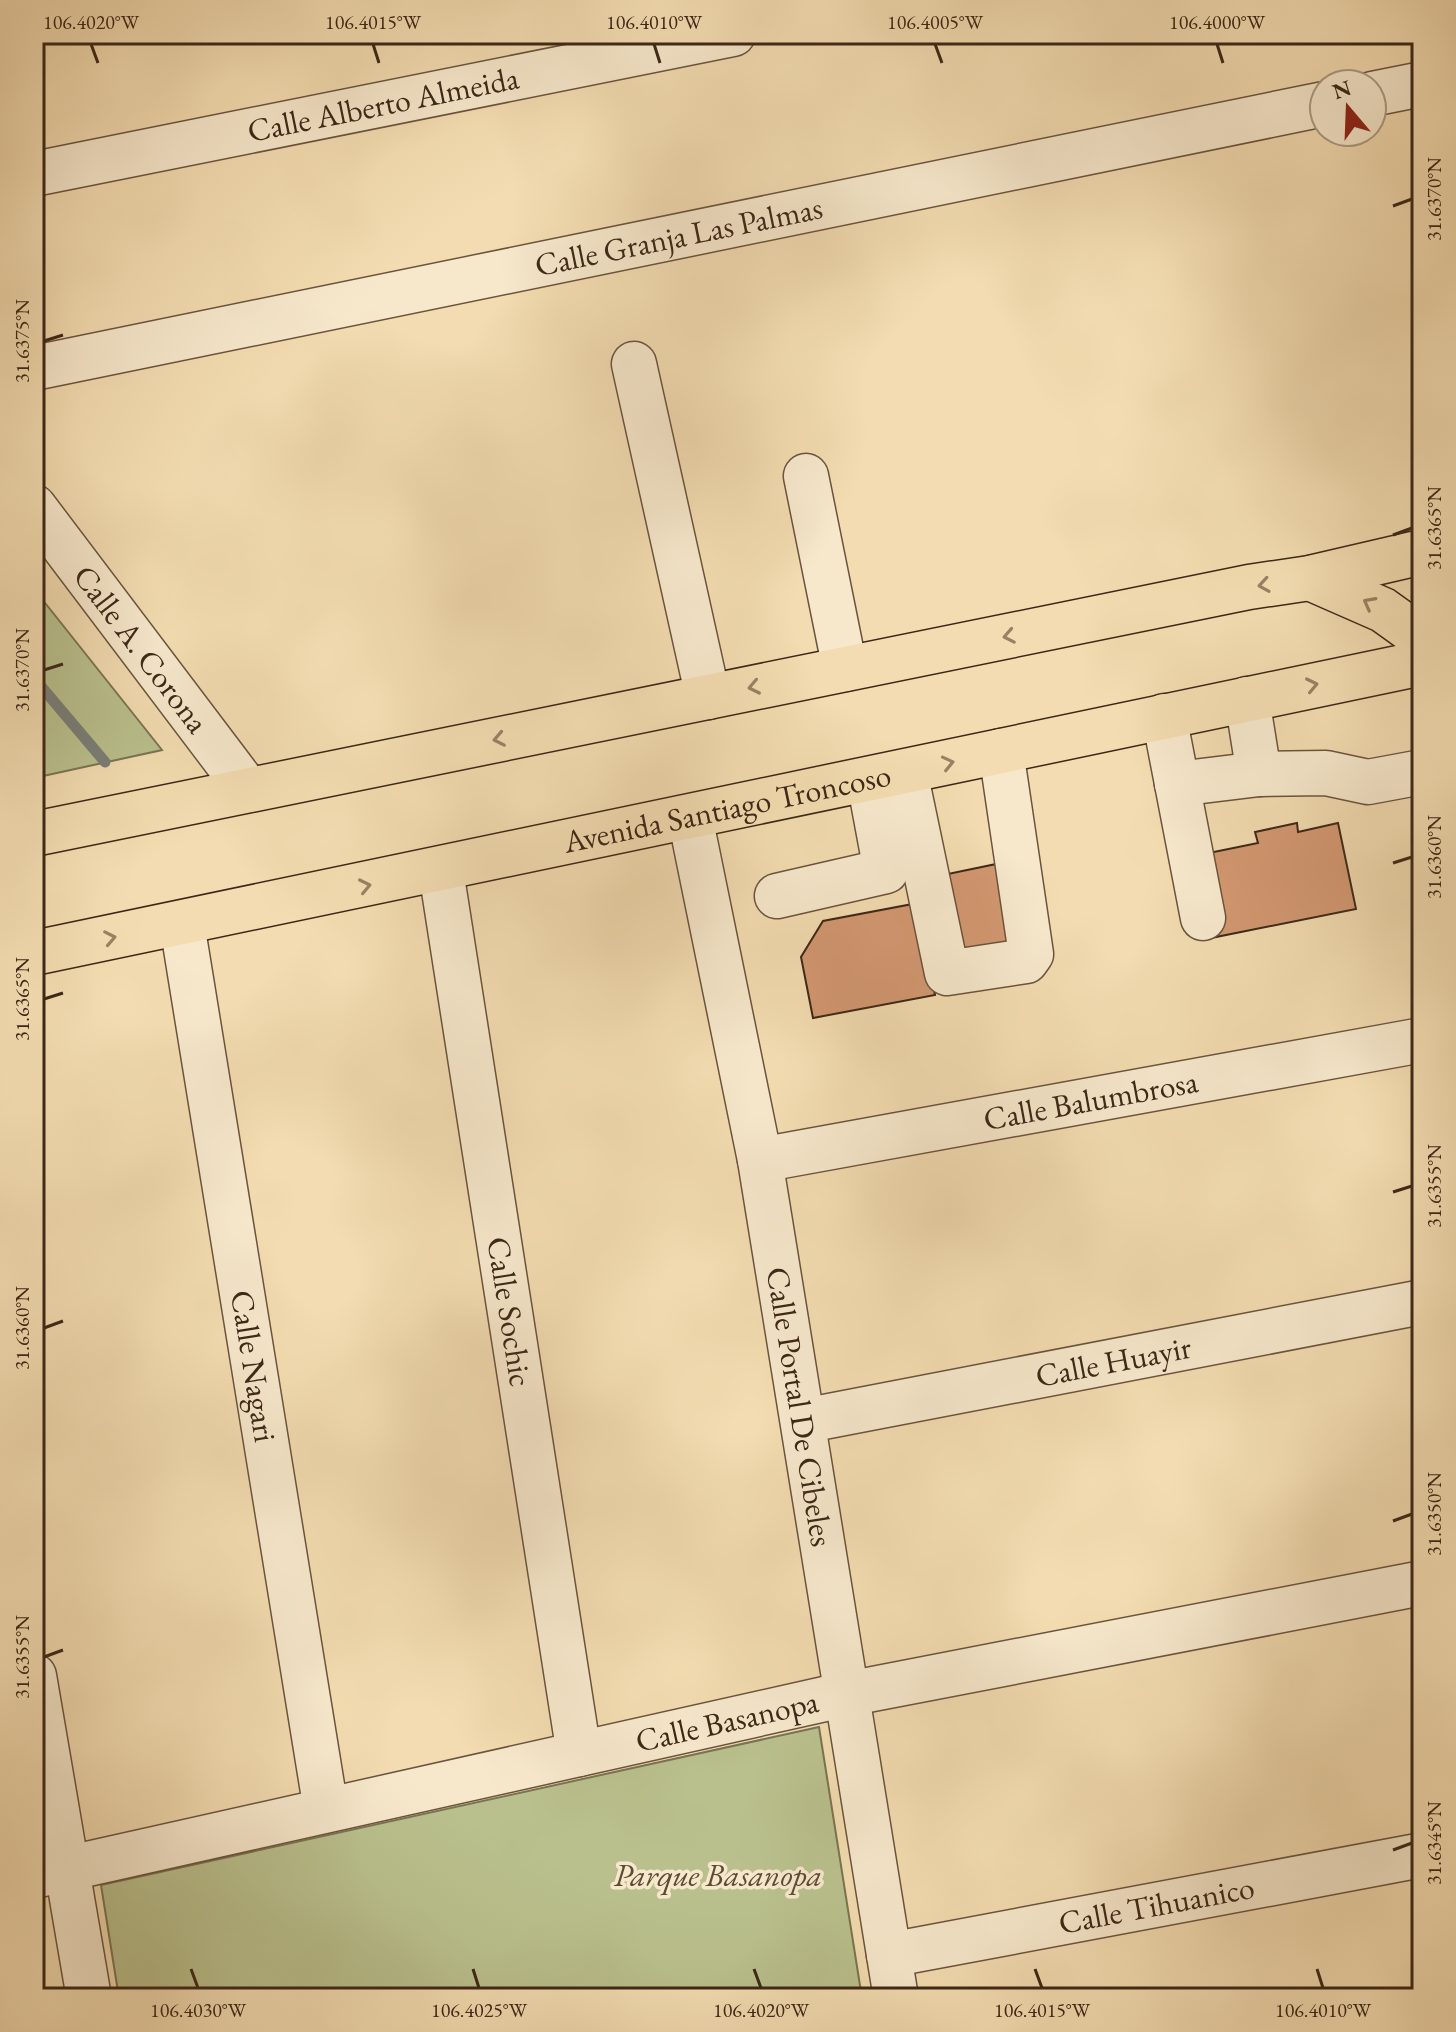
<svg xmlns="http://www.w3.org/2000/svg" width="1456" height="2032" viewBox="0 0 1456 2032" font-family="'EB Garamond',serif">
	<style>
		.green { fill: #b9c08d; stroke: #7a7452; stroke-width: 2 }
		.lines { fill: none; stroke-linecap: round; stroke-linejoin: round }
		.stream { stroke: #797e78; stroke-width: 11 }
		.building { fill: #d39871; stroke: #3c2717; stroke-width: 2 }
		.minor-casing { stroke: #6a543e; stroke-width: 47 }
		.major-casing { stroke: #3c2717; stroke-width: 47 }
		.minor { stroke: #f7e8cc; stroke-width: 44 }
		.major { stroke: #f3dcb1; stroke-width: 44 }
		.oneway { stroke: #988264 }
		.ticks { fill: none; stroke: #3c2717; stroke-width: 3 }
		.labels { text-anchor: middle; dominant-baseline: central; stroke-width: 7; stroke-linejoin: round; paint-order: stroke }
		.street-label { font-size: 32px; fill: #3c2717; stroke: #f7e8cc }
		.park-label { font-size: 32px; font-style: italic; fill: #5b4d34; stroke: #f7e8cc }
		.neatline { fill: none; stroke: #3c2717; stroke-width: 3 }
		.ticks-label { font-size: 20px; text-anchor: middle; fill: #3c2717 }
	</style>
	<rect width="100%" height="100%" fill="#f3dcb1"/>
	<filter id="stains"><feTurbulence type="fractalNoise" baseFrequency=".0025" numOctaves="4"/><feColorMatrix values="0 0 0 0 .2 0 0 0 0 .09 0 0 0 0 .02 0 0 0 .5 -.17"/></filter>
	<radialGradient id="worn" r=".72"><stop offset=".6" stop-color="#630" stop-opacity="0"/><stop offset="1" stop-color="#630" stop-opacity=".3"/></radialGradient>
	<g class="green">
		<path d="M34,589L162,750L34,778Z"/>
		<path d="M819,1727L862,1998H119L101,1885Z"/>
	</g>
	<g class="lines">
		<path class="stream" d="M34,678L105,762"/>
	</g>
	<g class="building">
		<path d="M1297,823L1298,832L1338,823L1356,909L1211,938L1194,856L1258,843L1255,832Z"/>
		<path d="M1001,863L1017,940L959,952L943,875Z"/>
		<path d="M918,903L935,995L813,1018L801,957L823,921Z"/>
	</g>
	<g class="lines">
		<defs>
			<g id="minor">
				<path d="M1372,94L1422,84"/>
				<path id="s1" d="M34,174L733,34"/>
				<path d="M634,364L708,697"/>
				<path id="s2" d="M34,368L1324,104"/>
				<path d="M806,476L845,669"/>
				<path id="s3" d="M34,507L248,790"/>
				<path d="M1247,699L1259,774"/>
				<path d="M1164,716L1203,918"/>
				<path d="M905,772L947,973L1026,961L1031,954L1001,751"/>
				<path d="M1177,784L1259,774L1326,773L1368,782L1422,772"/>
				<path id="s4" d="M690,817L760,1160L896,1998"/>
				<path id="s5" d="M441,871L579,1754"/>
				<path d="M777,896L886,871L869,780"/>
				<path id="s6" d="M182,924L326,1810"/>
				<path id="s7" d="M760,1160L1422,1040"/>
				<path id="s8" d="M803,1421L1422,1302"/>
				<path d="M34,1676L89,1998"/>
				<path id="s9" d="M34,1876L847,1694L1422,1583"/>
				<path id="s10" d="M889,1955L1422,1855"/>
			</g>
			<g id="major">
				<path d="M1310,578L1383,610L1422,638"/>
				<path d="M34,834L1249,587L1310,578L1422,552"/>
				<path id="s11" d="M34,953L1422,663"/>
			</g>
		</defs>
		<use href="#minor" class="minor-casing"/>
		<use href="#major" class="major-casing"/>
		<use href="#minor" class="minor"/>
		<use href="#major" class="major"/>
	</g>
	<defs><path id="oneway-chevron" d="M-2-3.5L2.5 0L-2 3.5" fill="none" stroke-width="1.6" stroke-linecap="round" stroke-linejoin="round" transform="scale(2)"/></defs>
	<g class="oneway">
		<use href="#oneway-chevron" transform="translate(1264 585) rotate(171)"/>
		<use href="#oneway-chevron" transform="translate(1369 603) rotate(-152)"/>
		<use href="#oneway-chevron" transform="translate(1009 636) rotate(169)"/>
		<use href="#oneway-chevron" transform="translate(1312 685) rotate(-12)"/>
		<use href="#oneway-chevron" transform="translate(754 687) rotate(168)"/>
		<use href="#oneway-chevron" transform="translate(499 739) rotate(169)"/>
		<use href="#oneway-chevron" transform="translate(948 763) rotate(-13)"/>
		<use href="#oneway-chevron" transform="translate(365 886) rotate(-12)"/>
		<use href="#oneway-chevron" transform="translate(110 938) rotate(-11)"/>
	</g>
	<path class="ticks" d="M91,44L98,63M373,44L379,63M654,44L660,63M935,44L942,63M1217,44L1223,63M1393,206L1412,199M44,341L63,335M1393,535L1412,528M44,670L63,664M1393,863L1412,857M44,999L63,993M1393,1192L1412,1186M44,1328L63,1321M1393,1521L1412,1514M44,1657L63,1650M1393,1850L1412,1843M191,1969L198,1988M473,1969L479,1988M754,1969L761,1988M1035,1969L1042,1988M1317,1969L1323,1988"/>
	<g class="labels">
		<g class="street-label">
			<text stroke="none"><textPath href="#s1" startOffset="356">Calle Alberto Almeida</textPath></text>
			<text stroke="none"><textPath href="#s2" startOffset="658">Calle Granja Las Palmas</textPath></text>
			<text stroke="none"><textPath href="#s3" startOffset="178">Calle A. Corona</textPath></text>
			<text stroke="none"><textPath href="#s11" startOffset="708">Avenida Santiago Troncoso</textPath></text>
			<text stroke="none"><textPath href="#s7" startOffset="336">Calle Balumbrosa</textPath></text>
			<text stroke="none"><textPath href="#s5" startOffset="446">Calle Sochic</textPath></text>
			<text stroke="none"><textPath href="#s8" startOffset="316">Calle Huayir</textPath></text>
			<text stroke="none"><textPath href="#s6" startOffset="448">Calle Nagari</textPath></text>
			<text stroke="none"><textPath href="#s4" startOffset="600">Calle Portal De Cibeles</textPath></text>
			<text stroke="none"><textPath href="#s9" startOffset="710">Calle Basanopa</textPath></text>
			<text stroke="none"><textPath href="#s10" startOffset="272">Calle Tihuanico</textPath></text>
		</g>
		<g class="park-label">
			<text x="718" y="1875">Parque Basanopa</text>
		</g>
	</g>
	<rect width="1456" height="2032" fill="none" stroke="#f3dcb1" stroke-width="88"/>
	<g transform="translate(1348 108) rotate(341)"><circle r="38" fill="#f7e8cc" stroke="#ac9b84" stroke-width="2"/>
	<path d="M0-6L14 30L0 20L-14 30Z" fill="#8f2418"/>
	<text y="-12" font-size="22" font-weight="bold" text-anchor="middle" fill="#3c2717">N</text>
	</g>
	<rect x="44" y="44" width="1368" height="1944" class="neatline"/>
	<g class="ticks-label">
		<text x="91" y="29">106.4020°W</text>
		<text x="373" y="29">106.4015°W</text>
		<text x="654" y="29">106.4010°W</text>
		<text x="935" y="29">106.4005°W</text>
		<text x="1217" y="29">106.4000°W</text>
		<text transform="translate(1434 199) rotate(-90)" y="7">31.6370°N</text>
		<text transform="translate(22 341) rotate(-90)" y="7">31.6375°N</text>
		<text transform="translate(1434 528) rotate(-90)" y="7">31.6365°N</text>
		<text transform="translate(22 670) rotate(-90)" y="7">31.6370°N</text>
		<text transform="translate(1434 857) rotate(-90)" y="7">31.6360°N</text>
		<text transform="translate(22 999) rotate(-90)" y="7">31.6365°N</text>
		<text transform="translate(1434 1186) rotate(-90)" y="7">31.6355°N</text>
		<text transform="translate(22 1328) rotate(-90)" y="7">31.6360°N</text>
		<text transform="translate(1434 1514) rotate(-90)" y="7">31.6350°N</text>
		<text transform="translate(22 1657) rotate(-90)" y="7">31.6355°N</text>
		<text transform="translate(1434 1843) rotate(-90)" y="7">31.6345°N</text>
		<text x="198" y="2017">106.4030°W</text>
		<text x="479" y="2017">106.4025°W</text>
		<text x="761" y="2017">106.4020°W</text>
		<text x="1042" y="2017">106.4015°W</text>
		<text x="1323" y="2017">106.4010°W</text>
	</g>
	<rect width="100%" height="100%" filter="url(#stains)"/>
	<rect width="100%" height="100%" fill="url(#worn)"/>
</svg>
